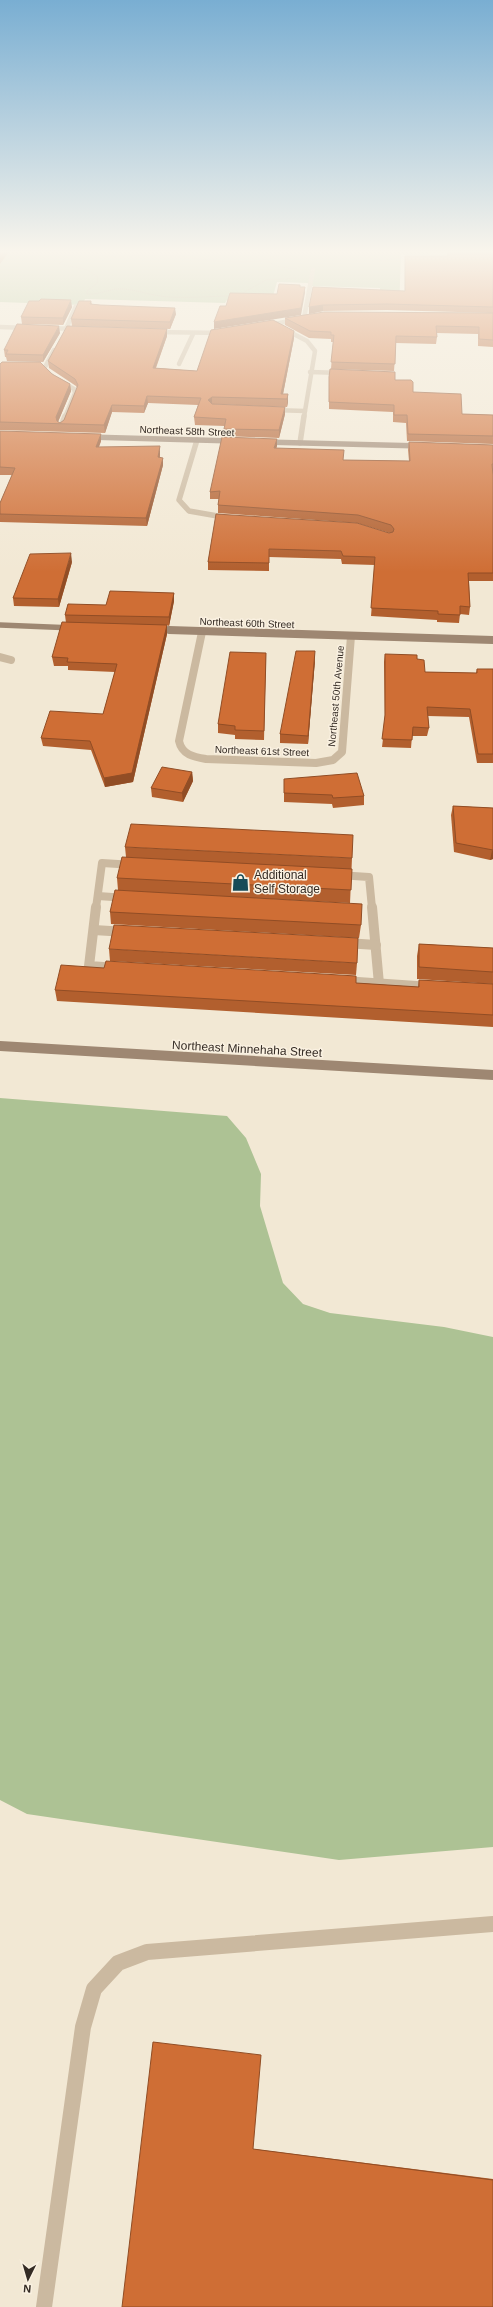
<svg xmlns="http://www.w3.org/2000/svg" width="493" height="2307" viewBox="0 0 493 2307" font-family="Helvetica,sans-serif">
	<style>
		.green { fill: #adc294 }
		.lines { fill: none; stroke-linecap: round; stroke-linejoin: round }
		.path { stroke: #b6a38a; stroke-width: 1; stroke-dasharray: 1 1; stroke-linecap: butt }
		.lane-far4 { stroke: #cbb9a0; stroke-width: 4.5 }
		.lane-far3 { stroke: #cbb9a0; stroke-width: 5.5 }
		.lane-far2 { stroke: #cbb9a0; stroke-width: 8 }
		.lane-far1 { stroke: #cbb9a0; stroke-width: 10 }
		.lane { stroke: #cbb9a0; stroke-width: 16 }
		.street-far2 { stroke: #cbb9a0; stroke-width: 4.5 }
		.street-far1 { stroke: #cbb9a0; stroke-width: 5.5 }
		.street { stroke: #cbb9a0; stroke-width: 8 }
		.secondary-far2 { stroke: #9e8772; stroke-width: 5.5 }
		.secondary-far1 { stroke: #9e8772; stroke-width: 8 }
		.secondary { stroke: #9e8772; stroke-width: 10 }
		.wall { fill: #b25f2e }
		.shaded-wall { fill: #914d25 }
		.building { fill: #cf6e35; stroke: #914d25 }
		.labels { text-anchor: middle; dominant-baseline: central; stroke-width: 3; stroke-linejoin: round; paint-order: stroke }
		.far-street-label { font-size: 10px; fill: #342b24; stroke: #faf1e1 }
		.poi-label { font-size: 12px; fill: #342b24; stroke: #faf1e1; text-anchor: start }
		.street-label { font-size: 12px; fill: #342b24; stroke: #faf1e1 }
	</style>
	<rect width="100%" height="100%" fill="#f2e8d4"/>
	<g class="green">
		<path d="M0,249H430V255L401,254L399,310L380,294V288L308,286V283L277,282L273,296L252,300H227L225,303L85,299L82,305L0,302Z"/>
		<path d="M0,1098L227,1116L246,1138L261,1174L260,1206L283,1283L303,1304L330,1313L444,1327L493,1337V1847L339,1860L27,1814L0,1800Z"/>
	</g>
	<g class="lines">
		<g class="path">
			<path d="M94,249L67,257L59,264L88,270L98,277L97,283L87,291V294C99,295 108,289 120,289C134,289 146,294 160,296C183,299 209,296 232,296"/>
			<path d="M347,249L382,261L406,256"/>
			<path d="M91,250C105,261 128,256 144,255C182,254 220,265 258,261C265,260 271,258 278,255L279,249"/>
			<path d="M265,261L280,267L297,269"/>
			<path d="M241,294L266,280L296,278"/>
		</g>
		<g class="lane-far4">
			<path d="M304,318L313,270"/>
			<path d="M66,329L76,306"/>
			<path d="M58,380L74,389L75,393L65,417"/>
			<path d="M273,410L305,411"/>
		</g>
		<path class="lane-far3" d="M61,426L65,416"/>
		<g class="lane-far2">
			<path d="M0,657L11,660"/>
			<path d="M338,875L369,877L372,908"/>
			<path d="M98,896L127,898"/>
			<path d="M96,908L102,863L134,865"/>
		</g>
		<g class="lane-far1">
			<path d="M96,907L89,966L118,968"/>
			<path d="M372,907L379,984"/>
			<path d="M94,930L126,932"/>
			<path d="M346,943L376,945"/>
			<path d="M343,981L431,987"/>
		</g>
		<path class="lane" d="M44,2307L83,2027L94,1989L118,1963L147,1952L493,1924"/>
		<g class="street-far2">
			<path d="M265,326L299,319"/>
			<path d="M0,327L28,328"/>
			<path d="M46,328L78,329"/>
			<path d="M282,328L307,341L315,351L304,417"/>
			<path d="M154,332L224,333"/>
			<path d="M179,364L193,334"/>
			<path d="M310,372L342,373"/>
			<path d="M52,376L44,369L54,350"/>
		</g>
		<g class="street-far1">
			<path d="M197,440L179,500L189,511L229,518"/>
			<path d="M300,443L304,416"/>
		</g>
		<path class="street" d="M202,632L179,741C182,755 194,757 206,759L316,763L333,760L342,752L351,636"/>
		<g class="secondary-far2">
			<path d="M88,437L234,441"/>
			<path d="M264,442L422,446"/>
			<path d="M0,625L74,628"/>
			<path d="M154,630L203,631"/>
		</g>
		<path class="secondary-far1" d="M169,630L493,640"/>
		<path class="secondary" d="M0,1046L493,1075"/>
	</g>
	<g class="wall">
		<rect x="445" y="249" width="48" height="3"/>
		<path d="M447,253H493V313L387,310L323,311L309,314V307L405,291V256H447Z"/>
		<path d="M91,301L92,304L176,314L170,329L72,326L71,319Z"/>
		<path d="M72,307L63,325L22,324L21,317Z"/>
		<path d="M493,313V347L478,346V334L437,333V337L436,344L396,343L394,371L331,369L333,342H331V339L309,338L285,325V318Z"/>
		<path d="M167,329V336L156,368L197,371L294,338L283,394H288V402L287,407L212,404L285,414L279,438L224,436L225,426L195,425L194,417L198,405L148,403L144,413L112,412L105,433L0,430V364L52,374L70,384L71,391L58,422L60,423L64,420L77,388L76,386L49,368L48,361Z"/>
		<path d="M60,333L43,362L7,361L6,357H5L4,350Z"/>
		<path d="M395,380L413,392L462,414L493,415V444L407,441L406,423L393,422V412L329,409V384Z"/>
		<path d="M0,431L101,441L99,447L160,454V458L163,465L147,526L0,522V503L12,475H0Z"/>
		<path d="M409,442L493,445V581H469L470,607L469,615L460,614L459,623L437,622V620L371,616L375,565L342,564L341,559L269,557V571L208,570V562L216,514L390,533L357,523L218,513V505L219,499H210V492L277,446L276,448L344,460L409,461L408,450Z"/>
		<path d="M72,562L59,607L14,606L13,598Z"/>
		<path d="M174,593V601L169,626L167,625V634L133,782L105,787L91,750L43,746L41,738L103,714L115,672L68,670V666H54L52,657L66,623L65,615L106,605Z"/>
		<path d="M266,653L264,740L235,739V735L218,733V724Z"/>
		<path d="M385,654L417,659L425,672L476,673L477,669H493V763H477L469,717L428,716L429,728L427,736H412L411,748L382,747L385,722L384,662Z"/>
		<path d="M315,660L308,744L280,743V734Z"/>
		<path d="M192,772L193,781L183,802L152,797L151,788Z"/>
		<path d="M284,779L364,796V805L333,808L332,804L284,802Z"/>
		<path d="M453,806L493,808V859L490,860L454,852L451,815Z"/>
		<path d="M125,847L352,858L350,903L231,897L361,925L359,938L111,924L110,912L118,890L117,878L126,857Z"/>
		<path d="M419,944L493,948V984L417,979V956Z"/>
		<path d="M109,949L357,963L356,975L110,961Z"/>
		<path d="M419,980L493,984V1027L57,1001L55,990L356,983L418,987Z"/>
		<path d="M254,2149L493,2179V2307Z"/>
	</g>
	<g class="shaded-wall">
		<path d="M6,249H11L0,264V257Z"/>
		<path d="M305,287V293L301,315L214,329V322Z"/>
		<path d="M71,300L72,307L63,325V318Z"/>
		<path d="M323,305V311L309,314V307Z"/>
		<path d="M175,308L176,314L170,329V322Z"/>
		<path d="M59,326L60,333L43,362V355Z"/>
		<path d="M167,329V336L153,375V368Z"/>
		<path d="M294,331V338L282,399L281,394Z"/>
		<path d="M70,384L71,391L57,424L56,417Z"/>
		<path d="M288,394V402L287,407V399Z"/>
		<path d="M147,396L148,403L144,413V406Z"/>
		<path d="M212,397V404L208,400Z"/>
		<path d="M112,405V412L105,433L104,425Z"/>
		<path d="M285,407V414L279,438V430Z"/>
		<path d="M101,434V441L96,454V447Z"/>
		<path d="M277,439V446L274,456V448Z"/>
		<path d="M160,446V454L158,465V457Z"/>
		<path d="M163,458V465L147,526L146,518Z"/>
		<path d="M71,553L72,562L59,607L58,599Z"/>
		<path d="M174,593V601L169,626V617Z"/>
		<path d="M167,625V634L133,782L105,787L104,778Z"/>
		<path d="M315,651V660L308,744V736Z"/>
		<path d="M192,772L193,781L183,802L182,793Z"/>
		<path d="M493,850V859L490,860L492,851Z"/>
	</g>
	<g class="building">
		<path d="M0,249H6L0,257Z"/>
		<path d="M447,253H493V307L387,304L323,305L309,307L313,287L405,291V256H448Z"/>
		<path d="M279,284L300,285V287H305L301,308L214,322L220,306H226L230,293L277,294Z"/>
		<path d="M41,299L71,300L63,318L21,317L29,301H39Z"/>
		<path d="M79,301H91L90,304L100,305L175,308L170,322L71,319Z"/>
		<path d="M324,312L493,313V340L479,339V327L436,326L437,337L396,336L395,364L331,362L334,335H331V332L310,331L285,318Z"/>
		<path d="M273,320L294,331L281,394H288L287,399L212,397L208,400L212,404L285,407L279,430L224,429L226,419L194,417L201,398L147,396L144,406L112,405L104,425L0,422V364L2,362H40L52,374L70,384L56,417L57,421L60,423L64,420L78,385L75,379L48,361L67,326L167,329L153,368L197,371L211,330Z"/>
		<path d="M17,324L59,326L43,355L6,354L8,350H4Z"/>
		<path d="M330,369L395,372V380H411L413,382V392L461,394L462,414L493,415V436L408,434L407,415H394V405L329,402V377Z"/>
		<path d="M0,431L101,434L96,447L160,446L158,457L163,458L146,518L0,514V503L15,468L0,467Z"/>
		<path d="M222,437L277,439L274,448L344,450L343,460L410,461L409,442L493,445V464H492L493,475V573H468L470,607L460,606V615L438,614V611L371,608L375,557L343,556L341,551L269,549V563L208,562L216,514L357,523L389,533L393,532L394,529L391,525L358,515L218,505L220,491L210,492Z"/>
		<path d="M71,553L58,599L13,598L30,554Z"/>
		<path d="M110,591L174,593L169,617L65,615L68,604L106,605Z"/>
		<path d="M62,622L167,625L132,773L104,778L90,741L41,738L50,711L103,714L117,664L67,662L68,658L52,657Z"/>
		<path d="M296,651H315L308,736L280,734Z"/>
		<path d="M230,652L266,653L264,731L235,730V726L218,724Z"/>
		<path d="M385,654L417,655V659L424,660L425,672L477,673V669H493V754H478L470,709L427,707L429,728L413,727L412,740L382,739L385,715Z"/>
		<path d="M162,767L192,772L182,793L151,788Z"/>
		<path d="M357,773L364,796L333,798L332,795L284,793V779Z"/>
		<path d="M453,806L493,808V850L456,843Z"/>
		<path d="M131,824L353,835L352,858L125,847Z"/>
		<path d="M122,857L352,869L351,890L117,878Z"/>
		<path d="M115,890L362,904L361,925L110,912Z"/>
		<path d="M114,925L358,938L357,963L109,949Z"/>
		<path d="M419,944L493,948V972L419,967Z"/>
		<path d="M106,961L356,976V983L419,987V980L493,984V1015L55,990L61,965L104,968Z"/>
		<path d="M153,2042L261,2055L253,2149L493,2180V2307H122Z"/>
	</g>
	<linearGradient id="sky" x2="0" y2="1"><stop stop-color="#79aed2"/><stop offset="0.44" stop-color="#f9f5ec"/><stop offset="1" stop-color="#f9f5ec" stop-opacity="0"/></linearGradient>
	<rect width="493" height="572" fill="url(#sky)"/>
	<defs>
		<symbol id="shop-bare" viewBox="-9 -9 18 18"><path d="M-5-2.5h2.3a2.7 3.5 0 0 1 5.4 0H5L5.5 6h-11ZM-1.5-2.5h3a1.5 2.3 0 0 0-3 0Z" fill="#174b58" stroke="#faf1e1" stroke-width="2.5" paint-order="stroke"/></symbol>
	</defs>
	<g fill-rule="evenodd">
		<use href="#shop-bare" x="228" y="870" width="25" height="25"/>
	</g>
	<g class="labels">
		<g class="far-street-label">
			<text transform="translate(187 431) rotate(2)">Northeast 58th Street</text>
			<text transform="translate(247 623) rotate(2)">Northeast 60th Street</text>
			<text transform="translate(336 696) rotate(-85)">Northeast 50th Avenue</text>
			<text transform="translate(262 751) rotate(2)">Northeast 61st Street</text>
		</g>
		<g class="poi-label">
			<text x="254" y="875">Additional<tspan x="254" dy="14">Self Storage</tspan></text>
		</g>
		<g class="street-label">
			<text transform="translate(247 1049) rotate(3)">Northeast Minnehaha Street</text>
		</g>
	</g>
	<g transform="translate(28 2279) rotate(185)" stroke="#faf1e1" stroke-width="3" paint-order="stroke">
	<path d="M0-3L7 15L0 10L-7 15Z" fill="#342b24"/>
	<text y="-6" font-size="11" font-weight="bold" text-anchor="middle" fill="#342b24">N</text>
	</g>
</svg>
